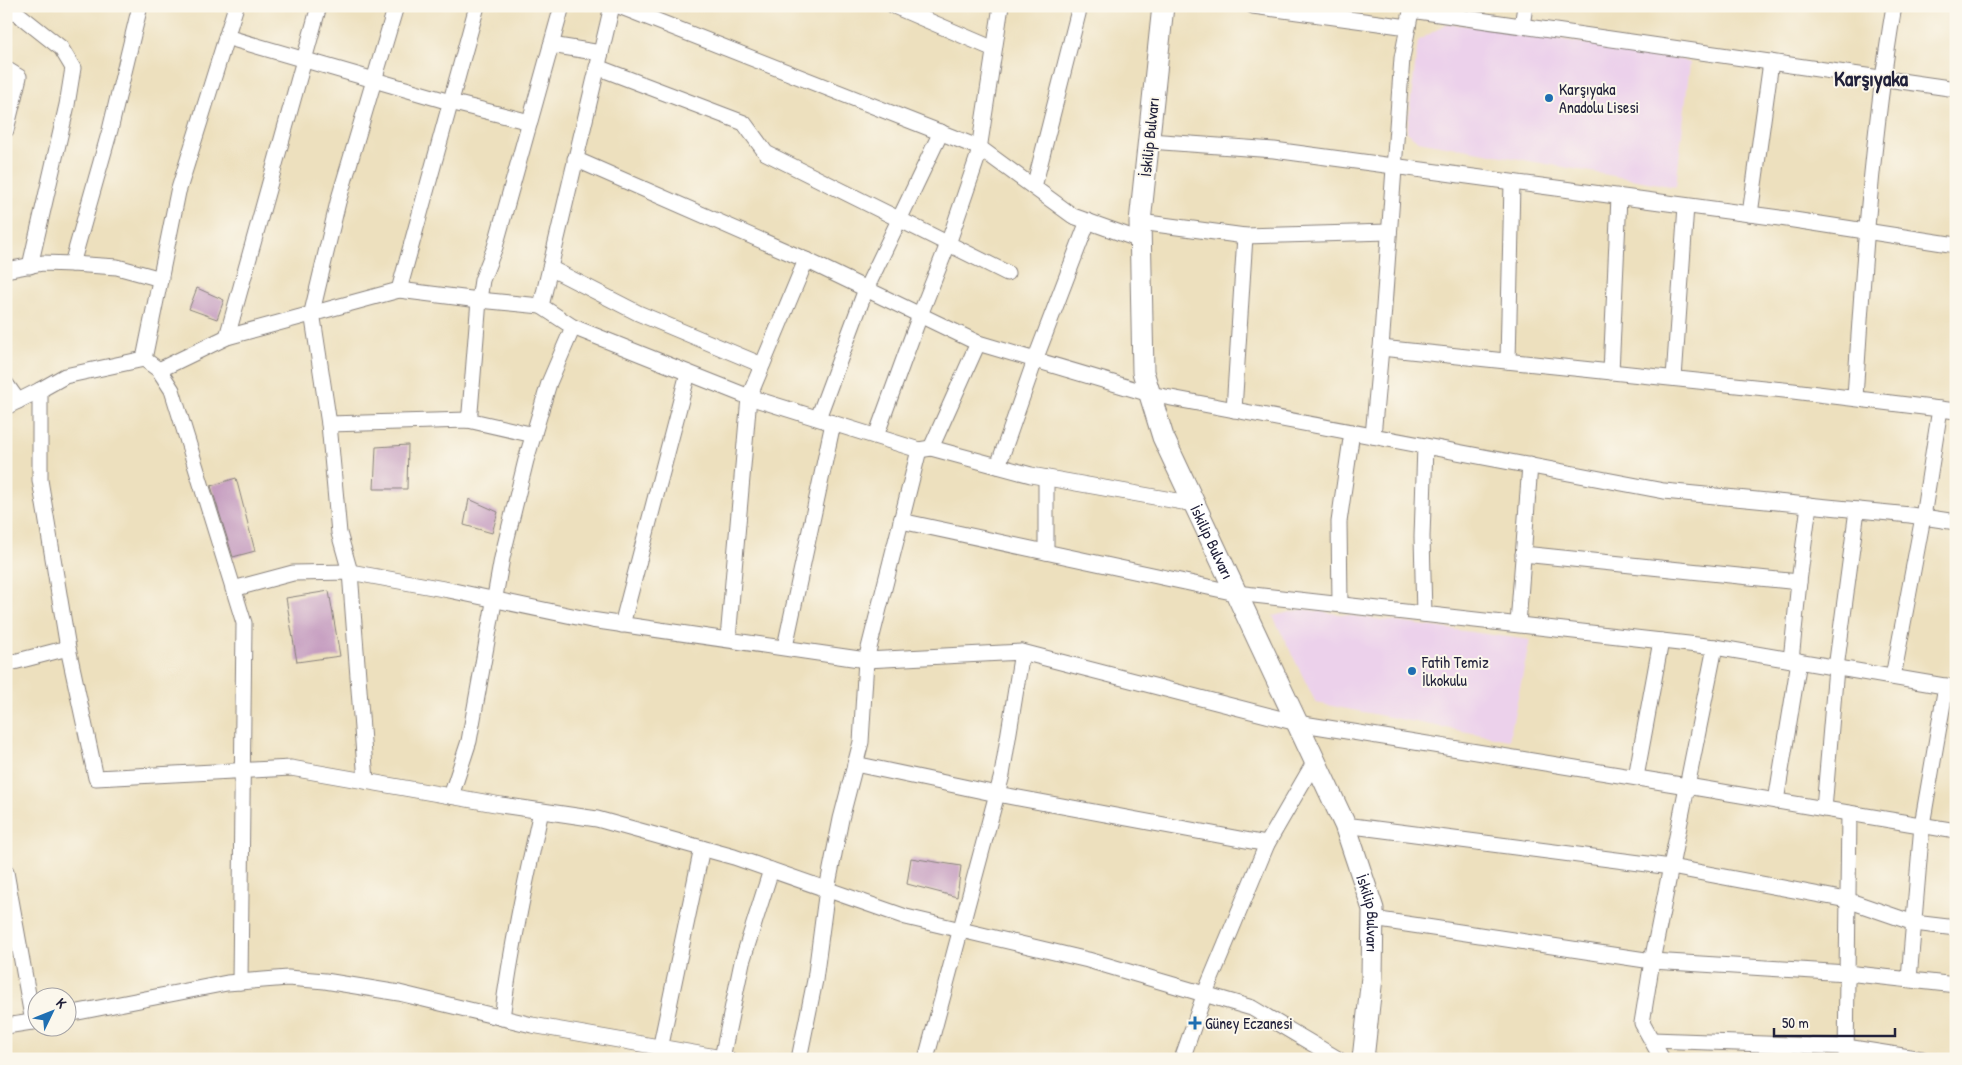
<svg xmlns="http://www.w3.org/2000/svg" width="1962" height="1065" viewBox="0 0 1962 1065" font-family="'Patrick Hand',sans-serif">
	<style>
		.built { fill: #ecd1eb }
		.building { fill: #c59cc0 }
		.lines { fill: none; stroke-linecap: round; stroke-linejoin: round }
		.street-casing { stroke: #88817c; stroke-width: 17 }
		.secondary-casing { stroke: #88817c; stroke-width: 23 }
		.street { stroke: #fff; stroke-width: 15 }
		.secondary { stroke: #fff; stroke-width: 21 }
		.poi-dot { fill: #1f6fb2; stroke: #fbf7ec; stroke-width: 2 }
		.labels { text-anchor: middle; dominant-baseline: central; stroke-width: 4; stroke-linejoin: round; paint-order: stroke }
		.poi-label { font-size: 16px; fill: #22223b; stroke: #fbf7ec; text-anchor: start }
		.street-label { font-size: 16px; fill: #22223b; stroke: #fbf7ec }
		.district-label { font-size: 21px; font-weight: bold; fill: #22223b; stroke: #fbf7ec }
	</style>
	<rect width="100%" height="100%" fill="#fbf7ec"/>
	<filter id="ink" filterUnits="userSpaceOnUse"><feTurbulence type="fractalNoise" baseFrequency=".02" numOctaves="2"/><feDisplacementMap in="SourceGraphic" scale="10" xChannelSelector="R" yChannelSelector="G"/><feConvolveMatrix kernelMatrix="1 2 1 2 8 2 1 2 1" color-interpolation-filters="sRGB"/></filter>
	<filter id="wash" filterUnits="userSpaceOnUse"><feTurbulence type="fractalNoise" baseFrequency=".0096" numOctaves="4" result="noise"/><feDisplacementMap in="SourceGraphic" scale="20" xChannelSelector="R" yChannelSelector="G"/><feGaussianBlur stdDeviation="1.12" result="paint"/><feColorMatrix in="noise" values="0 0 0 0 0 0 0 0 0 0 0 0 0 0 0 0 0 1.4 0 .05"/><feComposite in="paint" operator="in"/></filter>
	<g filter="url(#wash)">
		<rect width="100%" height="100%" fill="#ede0be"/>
		<g class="built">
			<path d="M1446,24L1478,26L1677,58L1690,63L1676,187L1418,141L1407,132L1418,41Z"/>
			<path d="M1303,609L1530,640L1509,740L1316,703L1273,616Z"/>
		</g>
		<g id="blocks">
			<g class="building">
				<path d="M197,288L224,300L217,319L189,309Z"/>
				<path d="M408,445L407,489H374L376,447Z"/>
				<path d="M236,478L255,551L233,557L211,486Z"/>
				<path d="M469,499L498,512L492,533L464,525Z"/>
				<path d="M329,591L340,656L297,662L286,598Z"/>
				<path d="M911,858L961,866L957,897L907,884Z"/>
			</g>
		</g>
	</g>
	<g filter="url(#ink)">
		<use href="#blocks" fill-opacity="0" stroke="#88817c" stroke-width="1"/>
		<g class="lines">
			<defs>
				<g id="street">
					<path d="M8,6L61,48L73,68L67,105L30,266"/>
					<path d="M236,6L178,192L144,359L159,370L172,390L244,623L240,982"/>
					<path d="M619,6L980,148L1073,216L1140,240"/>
					<path d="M894,6L994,49"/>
					<path d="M1253,6L1408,27"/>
					<path d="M1411,10L1956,89"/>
					<path d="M1522,26L1525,6"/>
					<path d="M226,37L450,102L530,122"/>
					<path d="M551,45L601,53"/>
					<path d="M597,67L744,123L766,153L1007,273"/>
					<path d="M6,69L19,77L6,130"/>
					<path d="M1149,141L1274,150L1794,220L1956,245"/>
					<path d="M575,159L806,260L749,397L919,450L866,660L861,742L841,819L827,889L815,980L799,1059"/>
					<path d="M1034,187L1080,6"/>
					<path d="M1750,214L1771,62"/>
					<path d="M1140,222L1245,236L1389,232"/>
					<path d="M806,260L978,343L1150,394L1664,491L1910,515L1956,522"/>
					<path d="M72,264L110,130L140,6"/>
					<path d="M550,268L638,313L762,365"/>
					<path d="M6,270L43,263L72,264L117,267L161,279"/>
					<path d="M399,290L477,6"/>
					<path d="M573,327L749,397L728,639"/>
					<path d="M227,337L319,6"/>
					<path d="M1381,348L1793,391L1956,411"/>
					<path d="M144,359L65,376L40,390V480L68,648L96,778L291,768L501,805L597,819L734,857L906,917L1088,960L1252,1008L1338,1059"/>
					<path d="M1508,361L1512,183"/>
					<path d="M159,370L227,337L399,290L479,300L541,306"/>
					<path d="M1611,372L1619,197"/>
					<path d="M1674,378L1686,206"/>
					<path d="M6,384L18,401"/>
					<path d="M1855,398C1863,267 1872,136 1894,6"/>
					<path d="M6,407L40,390"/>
					<path d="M1234,410L1245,236"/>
					<path d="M818,418L866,289L941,132"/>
					<path d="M468,420L470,412L479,300L482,280L495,247L562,6"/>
					<path d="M329,424L468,420L534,435"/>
					<path d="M876,436L920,315L948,244L978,156L1001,6"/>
					<path d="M1373,436L1381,348L1402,58L1412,6"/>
					<path d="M931,448L978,343"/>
					<path d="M919,450L931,448L1031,475L1194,504"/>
					<path d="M998,466L1035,360L1088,221"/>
					<path d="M1046,478V552"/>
					<path d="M901,521L1236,593L1715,647L1956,688"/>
					<path d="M1523,554L1799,582"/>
					<path d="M233,589L293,573L350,572L449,590L591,620L866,660L1022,652L1002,775L926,1059"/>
					<path d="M1340,604L1339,522L1352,432"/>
					<path d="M1424,614L1422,537L1425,446"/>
					<path d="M1518,624L1530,465"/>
					<path d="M622,625L688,373"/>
					<path d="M785,647L833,423"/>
					<path d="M1022,652L1297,723L1687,786L1956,831"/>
					<path d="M1791,660L1799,582L1809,505"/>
					<path d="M6,664L68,648"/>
					<path d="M1893,677L1923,517L1940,409"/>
					<path d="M855,764L997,794L1267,844"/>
					<path d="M1636,777L1661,641"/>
					<path d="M366,781L350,572L339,533L329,424L312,312L338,202L396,6"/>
					<path d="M451,796L469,741L502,558L526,460L549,383L573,327L541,306L612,6"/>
					<path d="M1776,801L1799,661"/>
					<path d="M1824,809L1836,668L1857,510"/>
					<path d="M1345,825L1671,867L1847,900L1914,923L1956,928"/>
					<path d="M6,872L33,1022"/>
					<path d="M1373,919L1652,961L1847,973L1956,985"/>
					<path d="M1909,979L1922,825L1946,686"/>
					<path d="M68,1014L227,983L288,978L325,981L399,993L532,1025L728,1059"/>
					<path d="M502,1018C511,948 526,879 541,811"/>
					<path d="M6,1026L38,1021"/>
					<path d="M1652,1040L1846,1047L1922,1059"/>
					<path d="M722,1058L742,962L771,870"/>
					<path d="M658,1059L702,848"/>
					<path d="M1182,1059L1205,993L1267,844L1315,761"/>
					<path d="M1662,1059L1642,1023L1652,961L1715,647"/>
					<path d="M1846,1059L1849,813"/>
				</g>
				<g id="secondary">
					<path id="s1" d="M1163,6L1140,222L1143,372L1163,437L1345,825L1373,909L1372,977L1363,1059"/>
				</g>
			</defs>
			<use href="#street" class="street-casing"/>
			<use href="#secondary" class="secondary-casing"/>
			<use href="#street" class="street"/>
			<use href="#secondary" class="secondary"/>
		</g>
	</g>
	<g class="poi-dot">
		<circle cx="1549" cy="98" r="5"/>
		<circle cx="1412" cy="671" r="5"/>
		<path d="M1192.5 1015.5h5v5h5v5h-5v5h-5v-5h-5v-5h5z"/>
	</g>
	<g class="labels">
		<g class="poi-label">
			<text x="1559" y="89">Karşıyaka<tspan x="1559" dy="18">Anadolu Lisesi</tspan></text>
			<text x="1422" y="662">Fatih Temiz<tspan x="1422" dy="18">İlkokulu</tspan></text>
			<text x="1205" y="1023">Güney Eczanesi</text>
		</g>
		<g class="street-label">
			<text transform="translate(1149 137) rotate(-84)">İskilip Bulvarı</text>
			<text stroke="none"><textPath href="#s1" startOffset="551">İskilip Bulvarı</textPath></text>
			<text stroke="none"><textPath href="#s1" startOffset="956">İskilip Bulvarı</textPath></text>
		</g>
		<g class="district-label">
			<text x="1871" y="78">Karşıyaka</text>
		</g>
	</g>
	<rect width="1962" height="1065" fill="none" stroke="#fbf7ec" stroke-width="25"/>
	<g transform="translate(52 1012) rotate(47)"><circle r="24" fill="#fbf7ec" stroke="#a4a2a5"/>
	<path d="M0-4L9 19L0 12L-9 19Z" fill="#1f6fb2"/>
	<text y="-8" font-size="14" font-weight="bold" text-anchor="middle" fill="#22223b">K</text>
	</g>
	<path d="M1774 1028v8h121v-8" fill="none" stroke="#22223b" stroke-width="2.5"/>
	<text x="1782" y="1028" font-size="15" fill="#22223b" stroke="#fbf7ec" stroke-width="4" paint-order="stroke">50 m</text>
</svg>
